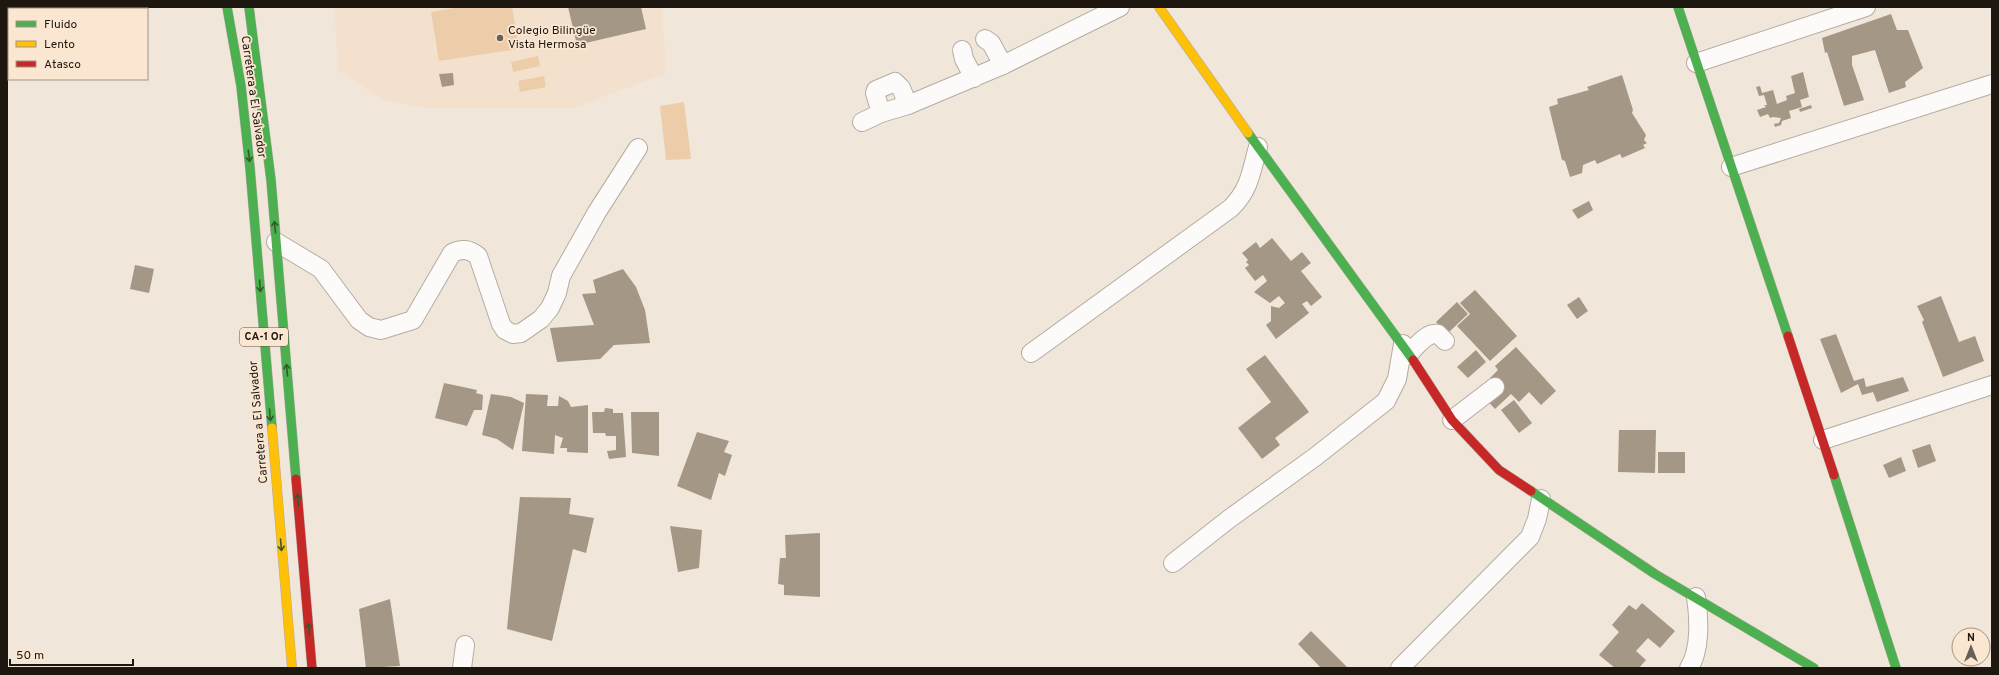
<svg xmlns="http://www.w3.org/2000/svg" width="1999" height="675" viewBox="0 0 1999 675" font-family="Overpass,sans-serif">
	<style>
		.built { fill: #f4e1cd }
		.green { fill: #edcda9 }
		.building { fill: #a59786 }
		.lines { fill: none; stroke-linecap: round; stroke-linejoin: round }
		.street-casing { stroke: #b4aca3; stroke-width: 20 }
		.fast-casing { stroke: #b4aca3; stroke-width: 10 }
		.slow-casing { stroke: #b4aca3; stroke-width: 10 }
		.jam-casing { stroke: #b4aca3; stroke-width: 10 }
		.street { stroke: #fdfbf9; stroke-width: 18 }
		.fast { stroke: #4caf50; stroke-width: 9 }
		.slow { stroke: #ffc107; stroke-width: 9 }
		.jam { stroke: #c62828; stroke-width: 9 }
		.oneway { stroke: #335b2d }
		.poi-dot { fill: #685f57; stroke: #fae6d1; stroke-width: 1.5 }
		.labels { text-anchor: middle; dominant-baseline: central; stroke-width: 3.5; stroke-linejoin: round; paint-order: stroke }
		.shield { fill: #fae6d1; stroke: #60554a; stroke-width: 1 }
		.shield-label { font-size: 11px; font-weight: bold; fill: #1e1710 }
		.poi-label { font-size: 12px; fill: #1e1710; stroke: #fae6d1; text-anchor: start }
		.street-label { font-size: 12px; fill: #1e1710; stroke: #fae6d1 }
	</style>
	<rect width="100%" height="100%" fill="#f1e6da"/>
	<path class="built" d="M334,7H662L666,73L574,108H428L382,100L338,70Z"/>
	<g class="green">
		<path d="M461,7H512L519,49L439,61L431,12Z"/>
		<path d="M538,56L540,66L513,72L511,62Z"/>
		<path d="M544,76L546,87L520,92L518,81Z"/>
		<path d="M684,102L691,159L666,160L660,106Z"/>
	</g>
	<g class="building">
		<path d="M568,7H641L646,29L577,45Z"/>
		<path d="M1891,14L1897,30H1908L1923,68L1905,82L1906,87L1889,93L1875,50L1852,56V65L1864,100L1844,106L1827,52L1825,53L1822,38Z"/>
		<path d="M1803,72L1809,97L1800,100L1802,107L1789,111L1791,118L1782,121L1781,125L1775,127L1774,124L1779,123L1781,118L1773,117L1770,118L1768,114L1760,117L1757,110L1766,107L1764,105H1767L1764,95L1759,96L1756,87L1760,86L1762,93L1773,90L1777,104L1787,100L1786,96L1795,93L1791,76Z"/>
		<path d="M453,73L454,85L442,87L439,74Z"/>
		<path d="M1622,75L1633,110L1632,113L1646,135L1644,140L1647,143L1643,145L1645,148L1622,158L1620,154L1597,164L1595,160L1583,165L1582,173L1570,177L1565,161L1562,160L1549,107L1558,104L1557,99L1589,90L1587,87Z"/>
		<path d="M1811,105L1812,108L1800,112L1799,109Z"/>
		<path d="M1589,201L1593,210L1578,219L1572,210Z"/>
		<path d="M1272,238L1291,261L1302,252L1311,263L1301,271L1322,297L1311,306L1307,301L1302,304L1309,313L1276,339L1266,325L1271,321V306L1279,308L1285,303L1279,296L1270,303L1254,292L1267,281L1263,275L1255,281L1245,268L1249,265L1246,262L1248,260L1242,253L1256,242L1260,248Z"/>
		<path d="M135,265L154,269L149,293L130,289Z"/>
		<path d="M623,269L636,287L645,310L650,343L614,345L600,359L557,362L550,328L594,325L582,294L596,293L593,280Z"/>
		<path d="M1475,290L1517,336L1490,361L1457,326L1470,314L1460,303Z"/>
		<path d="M1941,296L1959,342L1975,336L1984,361L1943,377L1922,322L1924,320L1917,306Z"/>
		<path d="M1579,297L1588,311L1577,319L1567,305Z"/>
		<path d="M1457,302L1468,314L1447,334L1436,322Z"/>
		<path d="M1836,334L1854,381L1864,378L1866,387L1903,377L1909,391L1877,402L1873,392L1862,395L1858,384L1841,393L1820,339Z"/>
		<path d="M1516,347L1556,391L1541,405L1529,392L1519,402L1511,394L1495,409L1486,399L1499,388L1490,378L1498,370L1495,366Z"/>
		<path d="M1476,350L1486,362L1468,378L1457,367Z"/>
		<path d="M1265,355L1309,412L1275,438L1280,445L1262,459L1238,428L1271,402L1246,369Z"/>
		<path d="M444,383L477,390L476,393L483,395L482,410H474L467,426L435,418Z"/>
		<path d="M491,394L511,397L524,403L513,450L497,439L482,435Z"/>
		<path d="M526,394L548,395L547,406H558L559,396L568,401L571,407L588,405V453L567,452V448H560L563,438L555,435L554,454L522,451Z"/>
		<path d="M1514,400L1532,423L1519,433L1501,410Z"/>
		<path d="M605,408L613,409V413H623L626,457L609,459L607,451L616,450V436H606L605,433H593L592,412H604Z"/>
		<path d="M631,412H659V456L632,453Z"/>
		<path d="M1619,430H1656L1655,473L1618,472Z"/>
		<path d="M697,432L729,441L724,452L732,455L725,476L719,473L711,500L677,486Z"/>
		<path d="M1930,444L1936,461L1918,468L1912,450Z"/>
		<rect x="1658" y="452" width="27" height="21"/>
		<path d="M1901,457L1906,471L1889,478L1883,465Z"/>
		<path d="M520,497L571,498L569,514L594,518L586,553L573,549L552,641L507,629Z"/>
		<path d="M670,526L702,530L699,568L678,572Z"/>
		<path d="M820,533V597L784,595V585L778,584L780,558H786L785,535Z"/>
		<path d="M390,599L400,666L366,668L359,609Z"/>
		<path d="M1642,603L1675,631L1660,648L1648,638L1636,651L1646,660L1639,668H1615L1599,655L1619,632L1612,625L1629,605L1636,610Z"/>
		<path d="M1311,631L1348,668H1321L1298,644Z"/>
	</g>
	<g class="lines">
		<defs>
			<g id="street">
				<path d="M985,39L991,43L1003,65"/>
				<path d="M962,50L964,59L974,78"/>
				<path d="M1696,63L1866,7"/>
				<path d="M881,113L875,93L876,90L895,82L901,88L908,105"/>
				<path d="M862,122L881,113L908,105L1003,65L1120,7"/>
				<path d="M1731,167L1992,84"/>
				<path d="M276,242L321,269L359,320L369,327L381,330L413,320L452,253C462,248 469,249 478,256L501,324L505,330L513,334L521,333L541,319L550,308L557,293L561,276L597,212L638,148"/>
				<path d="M1031,353L1231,208C1250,189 1251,172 1258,147"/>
				<path d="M1408,355C1416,347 1426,332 1438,334L1445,341"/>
				<path d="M1452,420L1495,387"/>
				<path d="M1823,440L1992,385"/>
				<path d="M1173,563L1229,519L1315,457L1386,401L1397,379L1403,344"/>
				<path d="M462,668L465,645"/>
				<path d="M1400,668L1530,537L1537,519L1541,499"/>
				<path d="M1689,668C1701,650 1699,617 1696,597"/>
			</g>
			<g id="fast">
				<path d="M227,7L241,86L250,168L272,428"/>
				<path d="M249,7L271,180L296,479"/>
				<path d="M1678,7L1788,336"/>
				<path d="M1248,133L1413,360"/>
				<path d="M1834,475L1896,668"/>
				<path d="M1531,491L1655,574L1814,668"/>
			</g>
			<g id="slow">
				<path d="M1159,7L1248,133"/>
				<path d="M272,428L292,668"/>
			</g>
			<g id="jam">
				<path d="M1788,336L1834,475"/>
				<path d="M1413,360L1452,420L1499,470L1531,491"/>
				<path d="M296,479L312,668"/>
			</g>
		</defs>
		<use href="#street" class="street-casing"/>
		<use href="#fast" class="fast-casing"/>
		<use href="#slow" class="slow-casing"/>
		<use href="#jam" class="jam-casing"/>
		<use href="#street" class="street"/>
		<use href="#fast" class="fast"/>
		<use href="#slow" class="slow"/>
		<use href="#jam" class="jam"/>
	</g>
	<defs><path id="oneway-shaft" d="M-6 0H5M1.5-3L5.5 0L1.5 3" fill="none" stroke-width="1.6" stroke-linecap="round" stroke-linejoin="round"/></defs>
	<g class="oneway">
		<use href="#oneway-shaft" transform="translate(249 156) rotate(83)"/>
		<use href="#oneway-shaft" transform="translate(275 227) rotate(-95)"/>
		<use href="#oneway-shaft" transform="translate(260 286) rotate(86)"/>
		<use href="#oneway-shaft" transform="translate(287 370) rotate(-95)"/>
		<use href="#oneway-shaft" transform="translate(270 415) rotate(85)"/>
		<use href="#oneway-shaft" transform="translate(298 500) rotate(-95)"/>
		<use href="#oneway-shaft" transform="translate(281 545) rotate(85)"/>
		<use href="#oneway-shaft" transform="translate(309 629) rotate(-95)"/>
	</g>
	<circle class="poi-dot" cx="500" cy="38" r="4"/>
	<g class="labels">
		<rect class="shield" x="240" y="328" width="48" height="18" rx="3"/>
		<g class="shield-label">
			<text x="264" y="337">CA-1 Or</text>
		</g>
		<g class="poi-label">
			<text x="508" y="31">Colegio Bilingüe<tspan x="508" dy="14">Vista Hermosa</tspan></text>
		</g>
		<g class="street-label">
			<text transform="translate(253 97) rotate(82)">Carretera a El Salvador</text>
			<text transform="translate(259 422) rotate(-95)">Carretera a El Salvador</text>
		</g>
	</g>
	<rect width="1999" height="675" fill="none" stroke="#1e1710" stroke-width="16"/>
	<rect x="8" y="8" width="140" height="72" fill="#fae6d1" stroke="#a29384"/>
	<rect x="16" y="21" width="20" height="6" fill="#4caf50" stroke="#a29384"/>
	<text x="44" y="28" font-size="12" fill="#1e1710">Fluido</text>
	<rect x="16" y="41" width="20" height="6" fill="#ffc107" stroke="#a29384"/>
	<text x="44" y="48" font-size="12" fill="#1e1710">Lento</text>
	<rect x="16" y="61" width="20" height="6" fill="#c62828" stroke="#a29384"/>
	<text x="44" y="68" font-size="12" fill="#1e1710">Atasco</text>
	<g transform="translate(1971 647)"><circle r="19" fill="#fae6d1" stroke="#a29384"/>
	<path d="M0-3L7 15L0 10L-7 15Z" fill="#685f57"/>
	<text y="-6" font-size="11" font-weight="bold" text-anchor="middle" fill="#1e1710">N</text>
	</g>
	<path d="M10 659v6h123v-6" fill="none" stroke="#1e1710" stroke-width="2"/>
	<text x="16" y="659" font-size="12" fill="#1e1710" stroke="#fae6d1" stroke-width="3" paint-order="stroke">50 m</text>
</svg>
